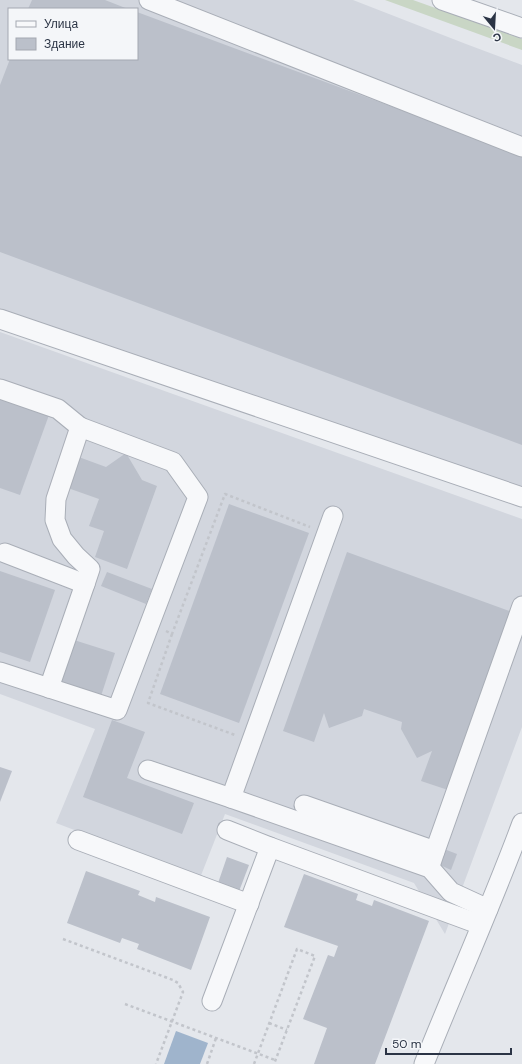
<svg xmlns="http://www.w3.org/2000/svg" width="522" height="1064" viewBox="0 0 522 1064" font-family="'DM Sans',sans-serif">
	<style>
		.built { fill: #d2d6de; fill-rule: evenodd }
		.green { fill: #c9d6c5 }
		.water { fill: #9fb4cc }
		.building { fill: #bbc0ca }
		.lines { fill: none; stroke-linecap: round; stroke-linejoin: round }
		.minor-casing { stroke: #a9aeb7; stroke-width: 21 }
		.path { stroke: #c2c5cb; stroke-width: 2.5; stroke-dasharray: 3 3; stroke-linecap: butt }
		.minor { stroke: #f7f8fa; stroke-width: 19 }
	</style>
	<rect width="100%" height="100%" fill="#e4e7ec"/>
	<g class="built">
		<path d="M0,0H353L466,44L522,65V488L0,309ZM9,9H137V59H9Z"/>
		<path d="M0,332L522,519V727L445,934L414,883L225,814L200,878L56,823L95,729L0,694Z"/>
	</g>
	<path class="green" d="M385,0H413L522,39V50Z"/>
	<path class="water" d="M176,1031L208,1043L200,1064H164Z"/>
	<g class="building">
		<path d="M32,0H105L128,9H28Z"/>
		<path d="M137,12L522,155V445L0,252V85L10,59H137Z"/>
		<path d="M0,397L49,415L20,495L0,488Z"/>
		<path d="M126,453L142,480L157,486L127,569L95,557L104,531L89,526L99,499L65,487L76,456L106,467Z"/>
		<path d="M229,504L309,533L239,723L160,694Z"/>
		<path d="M347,552L512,612L448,790L421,781L432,751L417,758L401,729L402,722L364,709L362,716L329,728L324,713L314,742L283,731Z"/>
		<path d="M0,571L55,590L30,662L0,652Z"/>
		<path d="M107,572L152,589L146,604L101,586Z"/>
		<path d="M74,640L115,653L101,696L60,683Z"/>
		<path d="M112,720L145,732L127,778L194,803L182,834L83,797Z"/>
		<path d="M0,767L12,771L0,802Z"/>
		<path d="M444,849L457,854L451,870L438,864Z"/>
		<path d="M227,857L249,865L238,894L217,886Z"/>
		<path d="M86,871L140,891L138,895L155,902L156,897L210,917L191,970L137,949L139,944L122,938L120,943L67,923Z"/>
		<path d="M304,874L358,894L356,900L372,906L374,900L429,921L375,1064H314L327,1028L303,1019L328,955L334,957L338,946L284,927Z"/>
	</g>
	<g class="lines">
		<defs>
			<g id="minor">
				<path d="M149,0L522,147"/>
				<path d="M442,0L522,28"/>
				<path d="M0,319L522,497"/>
				<path d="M0,389L58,409L80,427"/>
				<path d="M333,516L231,798L430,868L451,892L488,909"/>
				<path d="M5,553L85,584L49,688"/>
				<path d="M0,672L117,710L198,497L173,462L80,427L56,499L55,520L62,539L76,556L90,569L85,584"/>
				<path d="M148,770L231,798"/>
				<path d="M304,805L435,851L431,863"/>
				<path d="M227,830L270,847"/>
				<path d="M78,840L249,904"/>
				<path d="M435,851L522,606"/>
				<path d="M212,1001L270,847L481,925"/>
				<path d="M424,1064C456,984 492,904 522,823"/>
			</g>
		</defs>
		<use href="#minor" class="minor-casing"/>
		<g class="path">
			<path d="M166,631L172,634L225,494L310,527"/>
			<path d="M172,634L148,703L235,735"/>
			<path d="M63,939L173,980L178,983L183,992L156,1064"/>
			<path d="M125,1004L275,1060"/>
			<path d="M269,1023L287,1030"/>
			<path d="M207,1064L216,1038"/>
			<path d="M254,1064L297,949L315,956L274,1064"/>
		</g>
		<use href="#minor" class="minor"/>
	</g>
	<rect x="8" y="8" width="130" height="52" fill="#f4f6f9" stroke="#a4a8b1"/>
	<rect x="16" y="21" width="20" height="6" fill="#f7f8fa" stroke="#a4a8b1"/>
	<text x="44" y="28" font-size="12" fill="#2b3445">Улица</text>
	<rect x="16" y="38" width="20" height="12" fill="#bbc0ca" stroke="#a4a8b1"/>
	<text x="44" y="48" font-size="12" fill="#2b3445">Здание</text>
	<g transform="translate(494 28) rotate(162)" stroke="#f4f6f9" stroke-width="3" paint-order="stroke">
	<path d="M0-3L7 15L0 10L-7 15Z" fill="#2b3445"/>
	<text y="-6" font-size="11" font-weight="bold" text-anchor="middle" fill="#2b3445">С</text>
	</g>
	<path d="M386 1048v6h125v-6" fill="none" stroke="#2b3445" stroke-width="2"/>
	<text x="392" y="1048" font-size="12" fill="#2b3445" stroke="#f4f6f9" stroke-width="3" paint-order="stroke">50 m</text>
</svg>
